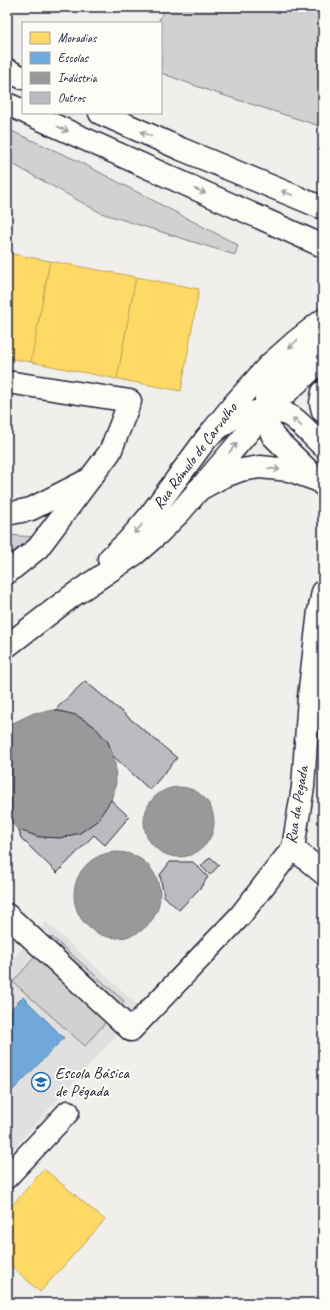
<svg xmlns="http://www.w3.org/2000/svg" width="330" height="1310" viewBox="0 0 330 1310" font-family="Caveat,sans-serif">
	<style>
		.built { fill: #e0e0df }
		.green { fill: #d2d1d1; stroke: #7a7a86 }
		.homes { fill: #ffd966; stroke: #bda259 }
		.schools { fill: #6fa8dc; stroke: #5880ac }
		.industry { fill: #999; stroke: #75757d }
		.building { fill: #bcbcc0; stroke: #22223b }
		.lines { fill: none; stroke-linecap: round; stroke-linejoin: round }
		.street-casing { stroke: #22223b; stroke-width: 25 }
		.secondary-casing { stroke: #22223b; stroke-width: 25 }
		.highway-casing { stroke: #22223b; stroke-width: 25 }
		.street { stroke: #fdfcf7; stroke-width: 22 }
		.secondary { stroke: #fdfcf7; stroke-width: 22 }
		.highway { stroke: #fdfcf7; stroke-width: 22 }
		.oneway { stroke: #9a9aa2 }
		.labels { text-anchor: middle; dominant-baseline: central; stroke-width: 4; stroke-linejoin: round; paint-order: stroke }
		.street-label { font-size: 16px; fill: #22223b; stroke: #fdfcf7 }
		.poi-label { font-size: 16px; fill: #22223b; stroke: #fdfcf7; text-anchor: start }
	</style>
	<rect width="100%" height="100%" fill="#f0efec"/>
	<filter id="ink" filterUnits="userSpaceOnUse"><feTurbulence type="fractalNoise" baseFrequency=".025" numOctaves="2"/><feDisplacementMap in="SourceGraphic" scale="8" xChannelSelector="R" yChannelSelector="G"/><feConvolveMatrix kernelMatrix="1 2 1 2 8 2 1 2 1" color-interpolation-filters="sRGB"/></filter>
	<g filter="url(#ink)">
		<path class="built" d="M46,922L141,1008L7,1156V965Z"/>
		<g class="green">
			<path d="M165,7H286L296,9H323V127L210,91L161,73V23H158Z"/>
			<path d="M7,129L76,160L238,245L235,255L101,213L7,161Z"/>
			<path d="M7,535L34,537L7,556Z"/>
			<path d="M52,937L124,1001L85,1046L13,982Z"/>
		</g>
		<g class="homes">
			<path d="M7,253L50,261L31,362L7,358Z"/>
			<path d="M50,261L136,277L117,379L31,362Z"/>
			<path d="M136,277L199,289L181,391L117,379Z"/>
			<path d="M44,1169L105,1220L40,1292L7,1262V1211Z"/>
		</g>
		<path class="schools" d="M23,997L64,1038L7,1096V1013Z"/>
		<g class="industry">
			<path d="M55,710L76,715L94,726L108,742L113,756L115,762L116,783L110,804L97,821L80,833L60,838L39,837L19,830L7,819V730L15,722L34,713Z"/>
			<circle cx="179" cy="822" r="35"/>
			<circle cx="117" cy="895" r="43"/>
		</g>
		<g class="building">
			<path d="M85,681L177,758L150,790L113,756L108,742L94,726L76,715L55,710Z"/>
			<path d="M111,800L129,817L105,845L94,835L57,873L21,838L19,830L39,837L60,838L80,833L97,821Z"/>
			<path d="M210,857L219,865L210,875L201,866Z"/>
			<path d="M170,862H193L208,877L201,887L179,910L164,896L160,875Z"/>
		</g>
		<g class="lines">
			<defs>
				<g id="street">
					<path d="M7,382L130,401L110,452L38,548L7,573"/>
					<path d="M7,514L31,509L84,482"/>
					<path d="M293,848L323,873"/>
					<path d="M7,915L131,1030L240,916L293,848L303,787L309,697L319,611L323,592"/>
					<path d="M7,1177L68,1112"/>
				</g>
				<g id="secondary">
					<path d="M109,559L128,541L148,518L206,439L235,403L269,365L295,342L323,320"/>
					<path d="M7,646L72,596L136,553L159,533L180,512L266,411L323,359"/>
				</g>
				<g id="highway">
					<path d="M7,70L23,78"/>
					<path d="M7,104L23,111"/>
					<path d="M27,113L323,246"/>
					<path d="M100,113L181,149L323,208"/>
					<path d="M323,337L285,371L272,385L266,398V411L268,425L273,436L323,485"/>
					<path d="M323,392L321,403L323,411"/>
					<path d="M206,439C213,433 221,425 230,420C244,411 278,407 292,417C303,425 313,437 323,446"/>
					<path d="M198,490L222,477L241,470L260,467L289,470L314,479"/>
				</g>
			</defs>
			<use href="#street" class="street-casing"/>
			<use href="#secondary" class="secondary-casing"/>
			<use href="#highway" class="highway-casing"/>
			<use href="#street" class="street"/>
			<use href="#secondary" class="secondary"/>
			<use href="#highway" class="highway"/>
		</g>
		<defs><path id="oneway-shaft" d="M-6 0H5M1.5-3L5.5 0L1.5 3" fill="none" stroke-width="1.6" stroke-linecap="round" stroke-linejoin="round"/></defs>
		<g class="oneway">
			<use href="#oneway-shaft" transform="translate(63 129) rotate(24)"/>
			<use href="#oneway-shaft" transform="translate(146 134) rotate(-156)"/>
			<use href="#oneway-shaft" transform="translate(200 191) rotate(24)"/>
			<use href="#oneway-shaft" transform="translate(287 193) rotate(-157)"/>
			<use href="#oneway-shaft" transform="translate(293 344) rotate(138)"/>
			<use href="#oneway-shaft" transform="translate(297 422) rotate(-137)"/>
			<use href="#oneway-shaft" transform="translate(233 448) rotate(-50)"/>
			<use href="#oneway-shaft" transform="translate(274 469) rotate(6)"/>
			<use href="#oneway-shaft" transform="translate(138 529) rotate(131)"/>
		</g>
	</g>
	<defs>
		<symbol id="school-ring" viewBox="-11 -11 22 22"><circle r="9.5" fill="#fdfcf7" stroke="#1f6fb2" stroke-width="1.5"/><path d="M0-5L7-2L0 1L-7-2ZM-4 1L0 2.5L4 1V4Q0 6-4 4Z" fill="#1f6fb2"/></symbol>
	</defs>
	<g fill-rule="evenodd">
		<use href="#school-ring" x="30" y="1071" width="22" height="22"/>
	</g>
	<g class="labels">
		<g class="street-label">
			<text transform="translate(195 456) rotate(-53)">Rua Rómulo de Carvalho</text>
			<text transform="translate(297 805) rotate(-81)">Rua da Pegada</text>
		</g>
		<g class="poi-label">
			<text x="55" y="1073">Escola Básica<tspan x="55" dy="18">de Pégada</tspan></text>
		</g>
	</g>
	<rect width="330" height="1310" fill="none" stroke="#fdfcf7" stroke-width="24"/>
	<rect x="12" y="12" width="306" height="1286" fill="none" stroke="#22223b" stroke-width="1.5" filter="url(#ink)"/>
	<rect x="22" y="22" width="140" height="92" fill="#fdfcf7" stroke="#a5a5ac"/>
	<rect x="30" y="32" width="20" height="12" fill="#ffd966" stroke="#a5a5ac"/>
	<text x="58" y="42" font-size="12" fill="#22223b">Moradias</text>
	<rect x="30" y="52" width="20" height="12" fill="#6fa8dc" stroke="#a5a5ac"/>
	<text x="58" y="62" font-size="12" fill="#22223b">Escolas</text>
	<rect x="30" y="72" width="20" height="12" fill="#999999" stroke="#a5a5ac"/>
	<text x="58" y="82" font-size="12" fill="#22223b">Indústria</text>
	<rect x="30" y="92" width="20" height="12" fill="#bcbcc0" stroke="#a5a5ac"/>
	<text x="58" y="102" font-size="12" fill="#22223b">Outros</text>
</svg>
